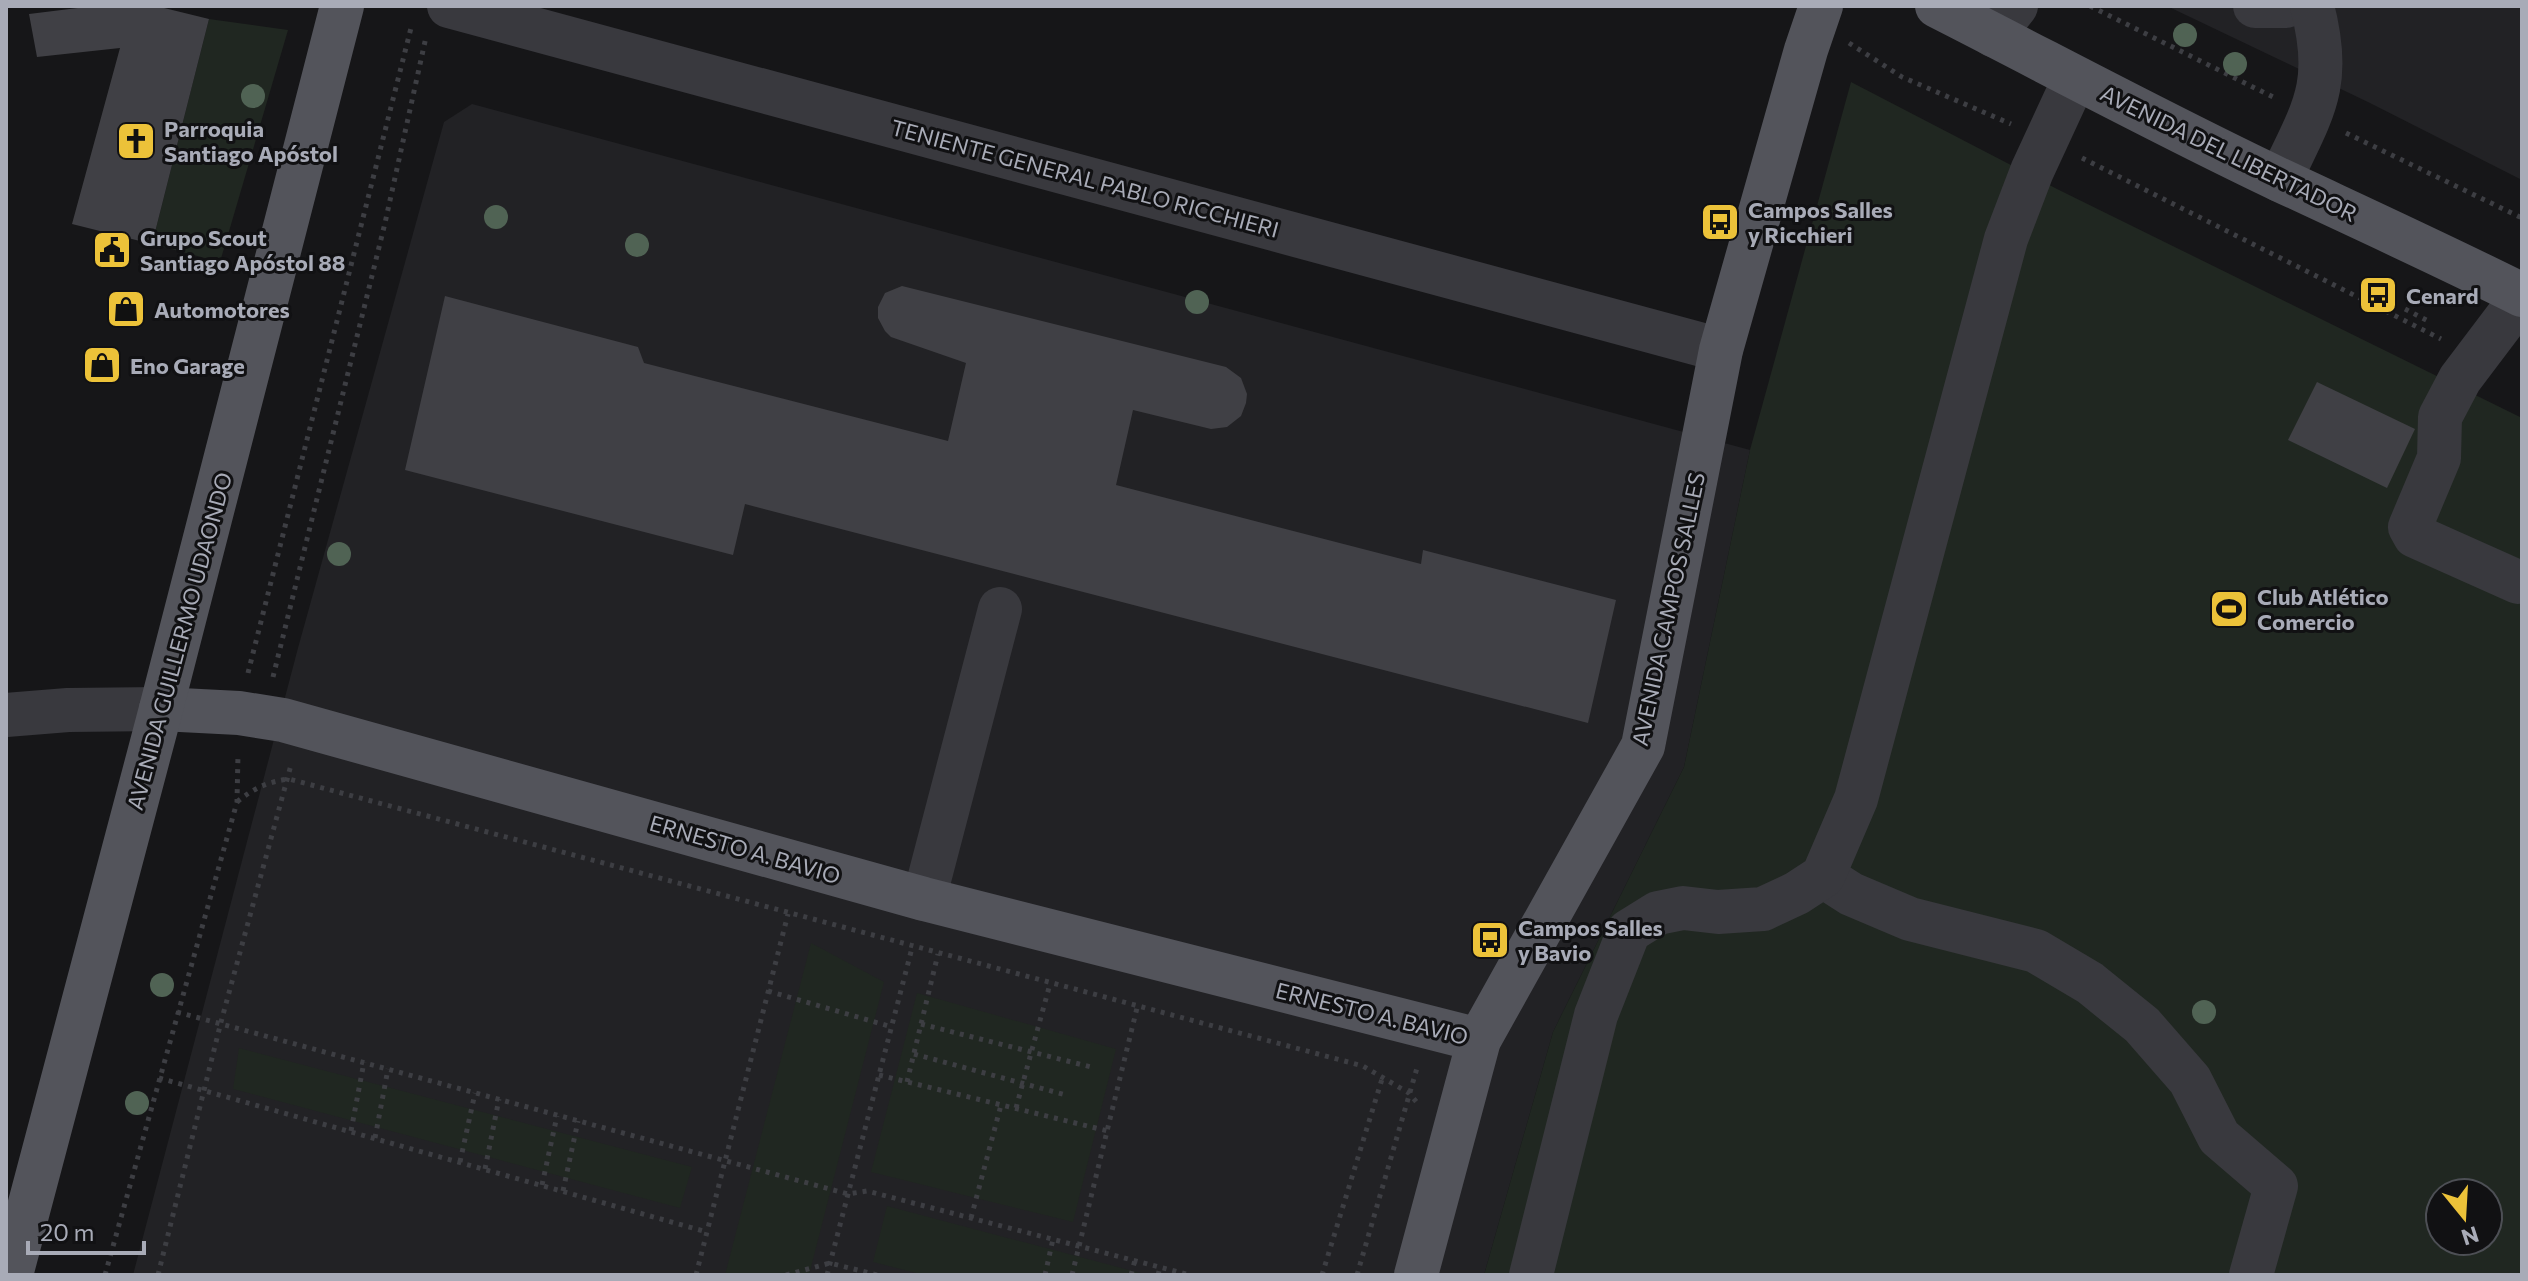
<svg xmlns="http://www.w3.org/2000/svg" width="2528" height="1281" viewBox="0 0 2528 1281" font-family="Commissioner,sans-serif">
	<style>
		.built { fill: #222225 }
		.green { fill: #202721; fill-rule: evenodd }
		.building { fill: #404045 }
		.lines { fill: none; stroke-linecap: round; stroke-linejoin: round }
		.path { stroke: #3d3e43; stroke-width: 5; stroke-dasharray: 4 6; stroke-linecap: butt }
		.minor { stroke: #39393e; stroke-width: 44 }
		.major { stroke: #53545b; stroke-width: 44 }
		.tree { fill: #506354 }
		.labels { text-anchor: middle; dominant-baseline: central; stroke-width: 6; stroke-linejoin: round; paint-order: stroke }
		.poi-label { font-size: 22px; font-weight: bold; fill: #a8abb7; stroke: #111113; text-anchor: start }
		.street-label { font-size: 22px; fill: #a8abb7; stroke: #111113 }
	</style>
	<rect width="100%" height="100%" fill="#161618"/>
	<g class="built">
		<path d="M2167,6H2522V180L2370,103Z"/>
		<path d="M472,104L1750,450L1684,767L1553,1032L1484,1275H133L298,648L444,122Z"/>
	</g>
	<g class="green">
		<path d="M209,19L288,30L220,262L152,244Z"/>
		<path d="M1851,82L2057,189L2522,418V1275H1484L1553,1032L1684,767L1750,450ZM2440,1193H2488V1241H2440Z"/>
		<path d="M811,943L884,982L809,1275H725Z"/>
		<path d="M917,993L1116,1049L1073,1222L871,1172Z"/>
		<path d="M239,1048L692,1167L680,1208L233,1089Z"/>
		<path d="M887,1206L1148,1275H924L873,1262Z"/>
	</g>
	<g class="building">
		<path d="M94,6H156L209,19L152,244L72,224L120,48L37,57L29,14Z"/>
		<path d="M902,286L1226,367L1241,378L1247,394L1246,403L1241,416L1227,427L1211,429L1133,410L1116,485L1421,564L1423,550L1616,600L1588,723L745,504L733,555L405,470L445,296L638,347L644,363L948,441L966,363L891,337L885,331L878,318V307L885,293Z"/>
		<path d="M2317,382L2415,429L2387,488L2288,440Z"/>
	</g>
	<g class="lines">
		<g class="path">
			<path d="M2090,6L2273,97"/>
			<path d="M1849,43L1902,77L2011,124"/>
			<path d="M2346,133L2522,218"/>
			<path d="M2082,158L2441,339"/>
			<path d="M2405,309L2430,322"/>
			<path d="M248,673L412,24"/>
			<path d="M273,677L385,223L426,37"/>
			<path d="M237,802C254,788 267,782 289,779L1363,1066L1409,1093L1419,1105"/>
			<path d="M768,991L892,1027"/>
			<path d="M177,1012L848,1194L867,1191L1190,1275"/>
			<path d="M921,1024L1095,1068"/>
			<path d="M914,1054L1066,1095"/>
			<path d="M879,1075L1108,1131"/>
			<path d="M159,1078L707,1232"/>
			<path d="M907,1082L938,954"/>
			<path d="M1016,1108L1050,984"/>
			<path d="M351,1131L364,1062"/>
			<path d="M375,1138L388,1069"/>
			<path d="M460,1162L475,1093"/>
			<path d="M485,1169L499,1099"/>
			<path d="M542,1185L557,1116"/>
			<path d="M563,1191L578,1121"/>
			<path d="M971,1218L1001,1105"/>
			<path d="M105,1275L237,802L238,754"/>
			<path d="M158,1275L221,1022L291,765"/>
			<path d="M696,1275L788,914"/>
			<path d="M786,1275L830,1263L877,1275"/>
			<path d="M827,1275L912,948"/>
			<path d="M1045,1275L1053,1239"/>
			<path d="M1072,1275L1137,1008"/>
			<path d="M1131,1275L1135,1260"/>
			<path d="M1158,1275L1160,1267"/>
			<path d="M1322,1275L1382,1079"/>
			<path d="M1357,1275L1417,1068"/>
		</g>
		<g class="minor">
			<path d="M449,6L1721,350"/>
			<path d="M2255,6H2286"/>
			<path d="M1993,35L2016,6"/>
			<path d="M2280,180C2313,110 2333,85 2312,6"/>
			<path d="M2518,582L2415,536L2410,527L2439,458L2440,417L2460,379L2522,297"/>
			<path d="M6,715L68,710L161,709"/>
			<path d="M1823,876L1851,894L1910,919L2036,951L2090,983L2142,1025L2190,1080L2219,1137L2276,1186L2251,1275"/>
			<path d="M924,899L1000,609"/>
			<path d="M1531,1275L1596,1015L1629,931L1658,913L1683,908L1718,912L1763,909L1797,893L1823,876L1856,799L2006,239L2032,171L2075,78"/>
		</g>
		<g class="major">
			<path d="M1937,6C2051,64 2164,125 2280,180C2361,218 2442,255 2522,295"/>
			<path d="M161,709L239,713L283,720L924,899L1479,1040"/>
			<path d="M11,1275L161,709L342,6"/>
			<path d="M1416,1275L1479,1040L1643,746L1721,350L1806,50L1821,6"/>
		</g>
	</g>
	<g class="tree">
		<circle cx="2185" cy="35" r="12"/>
		<circle cx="2235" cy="64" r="12"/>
		<circle cx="253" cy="96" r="12"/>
		<circle cx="496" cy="217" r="12"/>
		<circle cx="637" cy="245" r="12"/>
		<circle cx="1197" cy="302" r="12"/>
		<circle cx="339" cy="554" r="12"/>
		<circle cx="162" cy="985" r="12"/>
		<circle cx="2204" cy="1012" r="12"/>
		<circle cx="137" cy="1103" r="12"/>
	</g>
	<defs>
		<symbol id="church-square" viewBox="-11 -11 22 22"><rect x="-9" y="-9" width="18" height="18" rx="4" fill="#ecc239" stroke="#111113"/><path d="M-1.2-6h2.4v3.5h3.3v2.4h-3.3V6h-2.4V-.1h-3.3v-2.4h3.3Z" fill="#111"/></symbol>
		<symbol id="bus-square" viewBox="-11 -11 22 22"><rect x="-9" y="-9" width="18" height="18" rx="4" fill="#ecc239" stroke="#111113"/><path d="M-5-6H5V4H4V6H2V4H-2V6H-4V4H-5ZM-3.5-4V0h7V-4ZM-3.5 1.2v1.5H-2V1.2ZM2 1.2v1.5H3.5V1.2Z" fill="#111"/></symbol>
		<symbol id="civic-square" viewBox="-11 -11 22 22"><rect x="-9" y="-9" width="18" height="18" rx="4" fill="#ecc239" stroke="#111113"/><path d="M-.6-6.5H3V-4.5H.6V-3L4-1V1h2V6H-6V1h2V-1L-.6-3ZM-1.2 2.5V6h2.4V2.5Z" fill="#111"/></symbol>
		<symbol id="shop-square" viewBox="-11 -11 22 22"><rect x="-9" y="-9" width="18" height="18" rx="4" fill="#ecc239" stroke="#111113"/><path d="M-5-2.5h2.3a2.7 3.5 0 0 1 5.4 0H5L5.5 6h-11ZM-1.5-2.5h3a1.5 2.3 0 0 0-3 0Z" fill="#111"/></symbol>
		<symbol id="stadium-square" viewBox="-11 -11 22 22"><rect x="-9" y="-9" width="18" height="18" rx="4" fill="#ecc239" stroke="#111113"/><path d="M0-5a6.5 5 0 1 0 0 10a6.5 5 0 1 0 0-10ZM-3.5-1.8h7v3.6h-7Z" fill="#111"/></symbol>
	</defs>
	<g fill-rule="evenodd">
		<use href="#church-square" x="114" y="119" width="44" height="44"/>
		<use href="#bus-square" x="1698" y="200" width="44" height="44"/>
		<use href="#civic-square" x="90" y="228" width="44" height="44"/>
		<use href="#bus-square" x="2356" y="273" width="44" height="44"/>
		<use href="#shop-square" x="104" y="287" width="44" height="44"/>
		<use href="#shop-square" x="80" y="343" width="44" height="44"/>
		<use href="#stadium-square" x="2207" y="587" width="44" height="44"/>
		<use href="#bus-square" x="1468" y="918" width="44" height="44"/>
	</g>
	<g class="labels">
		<g class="poi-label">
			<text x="164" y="128">Parroquia<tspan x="164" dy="25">Santiago Apóstol</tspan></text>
			<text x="1748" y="209">Campos Salles<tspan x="1748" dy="25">y Ricchieri</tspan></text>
			<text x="140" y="237">Grupo Scout<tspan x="140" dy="25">Santiago Apóstol 88</tspan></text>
			<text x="2406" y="295">Cenard</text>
			<text x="154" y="309">Automotores</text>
			<text x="130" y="365">Eno Garage</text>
			<text x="2257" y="596">Club Atlético<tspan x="2257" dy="25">Comercio</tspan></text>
			<text x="1518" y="927">Campos Salles<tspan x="1518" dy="25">y Bavio</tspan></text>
		</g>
		<g class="street-label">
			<text transform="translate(2229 153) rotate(26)">AVENIDA DEL LIBERTADOR</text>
			<text transform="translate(1085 178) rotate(15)">TENIENTE GENERAL PABLO RICCHIERI</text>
			<text transform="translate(1668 609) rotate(-78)">AVENIDA CAMPOS SALLES</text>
			<text transform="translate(179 641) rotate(-75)">AVENIDA GUILLERMO UDAONDO</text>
			<text transform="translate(745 849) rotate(16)">ERNESTO A. BAVIO</text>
			<text transform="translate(1372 1013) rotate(14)">ERNESTO A. BAVIO</text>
		</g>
	</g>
	<rect width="2528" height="1281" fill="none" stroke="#a8abb7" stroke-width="16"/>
	<g transform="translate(2464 1217) rotate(162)"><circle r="38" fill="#111113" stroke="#4d4f55" stroke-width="2"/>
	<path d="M0-6L14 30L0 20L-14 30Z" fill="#ecc239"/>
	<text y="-12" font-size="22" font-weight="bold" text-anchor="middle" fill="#a8abb7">N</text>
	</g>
	<path d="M28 1241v12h116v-12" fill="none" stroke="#a8abb7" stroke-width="4"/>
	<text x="40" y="1241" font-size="24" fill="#a8abb7" stroke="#111113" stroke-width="6" paint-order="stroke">20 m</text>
</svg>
